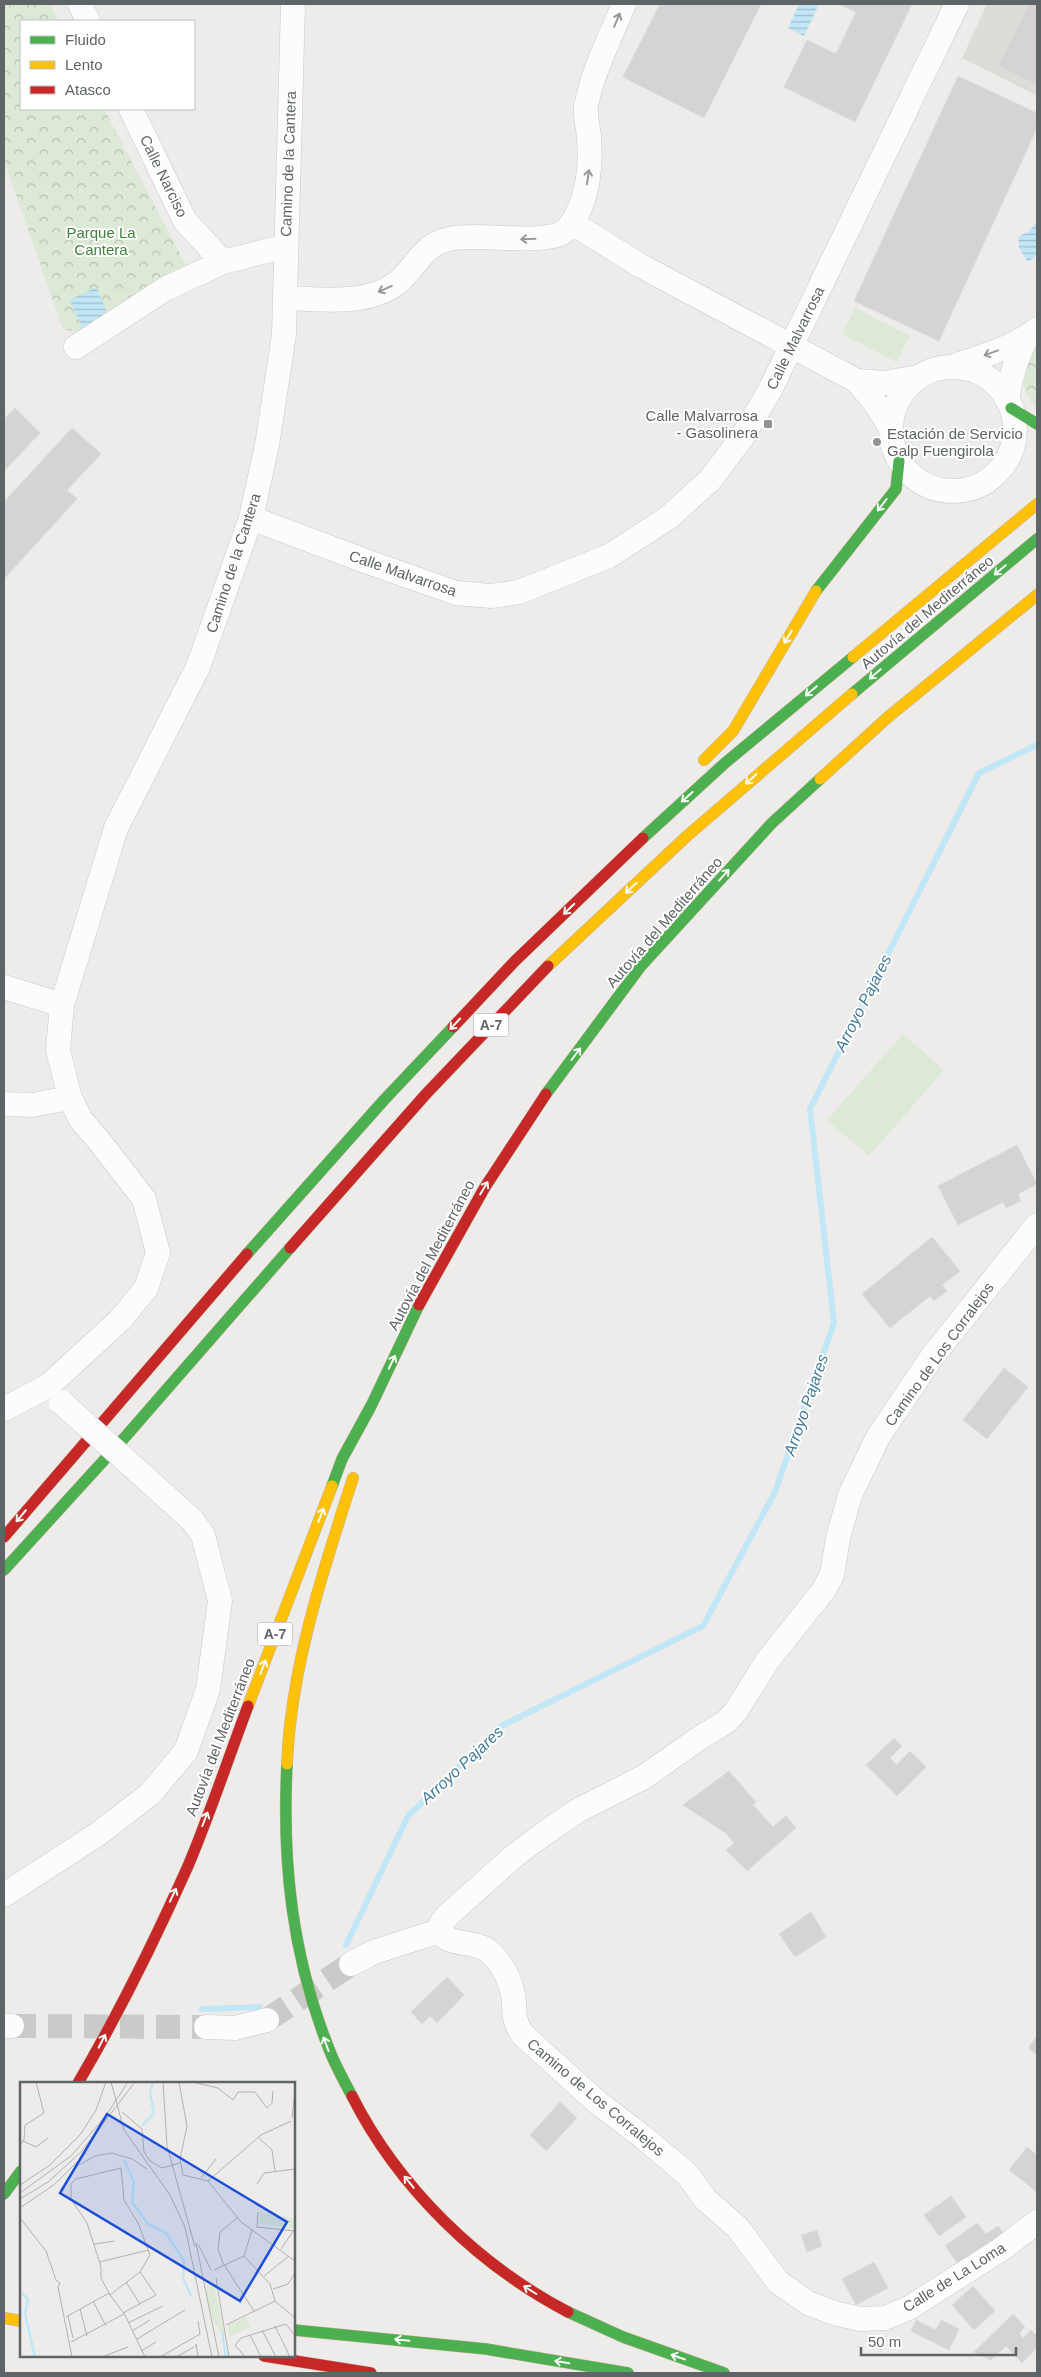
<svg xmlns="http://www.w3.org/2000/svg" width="1041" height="2377" viewBox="0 0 1041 2377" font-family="Helvetica,sans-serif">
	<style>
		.education { fill: #dedcd8 }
		.green { fill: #dbe9d6 }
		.forest { fill: url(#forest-crowns) }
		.water { fill: url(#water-rules) }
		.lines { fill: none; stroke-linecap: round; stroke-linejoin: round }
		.stream { stroke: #c1e6f6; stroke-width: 6 }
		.building { fill: #d5d3d3; stroke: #dedcd9 }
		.street-tunnel { stroke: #cacac9; stroke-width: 24; stroke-dasharray: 24 12; stroke-linecap: butt }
		.street-casing { stroke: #c9c9c9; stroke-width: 25 }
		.fast-casing { stroke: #c5b198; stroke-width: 12 }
		.slow-casing { stroke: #c5b198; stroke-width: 12 }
		.jam-casing { stroke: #c5b198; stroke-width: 12 }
		.street { stroke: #fcfcfc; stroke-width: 24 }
		.fast { stroke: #4caf50; stroke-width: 11 }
		.slow { stroke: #ffc107; stroke-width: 11 }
		.jam { stroke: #c62828; stroke-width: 11 }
		.street-bridge-casing { stroke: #c9c9c9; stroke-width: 25; stroke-linecap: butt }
		.street-bridge { stroke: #fcfcfc; stroke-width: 24 }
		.oneway { stroke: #96999b }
		.oneway2 { stroke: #f6fbf6 }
		.poi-dot { fill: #919495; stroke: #fff; stroke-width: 2 }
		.labels { text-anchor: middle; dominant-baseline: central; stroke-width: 4; stroke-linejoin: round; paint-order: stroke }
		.shield { fill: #fff; stroke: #8f9295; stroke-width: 1 }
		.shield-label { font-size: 14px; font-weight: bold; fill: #5f6467 }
		.street-label { font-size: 15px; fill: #5f6467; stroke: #fff }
		.park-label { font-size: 15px; fill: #40833a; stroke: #fff }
		.poi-label { font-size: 15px; fill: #5f6467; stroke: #fff; text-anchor: end }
		.water-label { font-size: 16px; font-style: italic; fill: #437b9b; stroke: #fff }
		.inset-river { fill: none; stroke: #c1e6f6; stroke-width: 2.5 }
		.inset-road { fill: none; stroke: #b1b2b2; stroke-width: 1 }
		.view { fill: #1d4ed8; fill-opacity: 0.15; stroke: #1d4ed8; stroke-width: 2.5 }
		.inset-edge { fill: none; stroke: #5f6467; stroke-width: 2.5 }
	</style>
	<defs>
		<pattern id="forest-crowns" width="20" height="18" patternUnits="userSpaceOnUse" patternTransform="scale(1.25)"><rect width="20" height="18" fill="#dbe9d6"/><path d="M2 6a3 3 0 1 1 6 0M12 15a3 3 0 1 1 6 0" fill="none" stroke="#b5c0b1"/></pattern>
		<pattern id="water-rules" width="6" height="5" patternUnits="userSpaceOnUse" patternTransform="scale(1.25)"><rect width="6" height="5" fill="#c1e6f6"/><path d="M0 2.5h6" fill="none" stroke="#a0becb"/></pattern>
	</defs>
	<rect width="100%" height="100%" fill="#eeecea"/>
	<path class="education" d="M987,4H1037V96L962,58Z"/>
	<g class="green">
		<path d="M855,308L910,336L896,362L842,334Z"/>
		<path d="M903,1034L944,1070L869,1156L827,1120Z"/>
	</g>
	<g class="forest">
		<path d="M4,4H50L59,21H21V109H104L186,265L81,333L63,329L4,161Z"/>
		<path d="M1037,344V409C1016,386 1022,369 1037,344Z"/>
	</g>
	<g class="water">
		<path d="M799,4H819L804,36L788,28Z"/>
		<path d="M1037,222V254L1031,260L1027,261L1019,248L1018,237L1029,231Z"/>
		<path d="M96,287L108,314L82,328L70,300Z"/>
	</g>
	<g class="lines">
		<g class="stream">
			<path d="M346,1945L408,1816L501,1726L703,1626L775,1492L834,1323L810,1109L979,773L1037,745"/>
			<path d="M202,2009L260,2007"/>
		</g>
	</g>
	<g class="building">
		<path d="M660,4H761L704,118L623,77Z"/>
		<path d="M839,4H912L855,122L784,87L807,40L836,54L856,12Z"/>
		<path d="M1029,4H1037V85L998,66Z"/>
		<path d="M958,76L1037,113V128L939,341L854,301Z"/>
		<path d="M15,408L40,433L4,471V417L5,418Z"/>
		<path d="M72,428L101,454L67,490L77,499L4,579V502Z"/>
		<path d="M1017,1145L1037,1184L1018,1194L1021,1201L1006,1208L1003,1202L958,1225L938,1186Z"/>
		<path d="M932,1237L960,1271L942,1285L947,1291L934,1301L930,1296L890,1328L862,1294Z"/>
		<path d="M1004,1368L1028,1387L987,1439L963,1420Z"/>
		<path d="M894,1738L902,1746L890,1758L896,1765L910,1751L926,1767L897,1796L866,1765Z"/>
		<path d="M729,1771L756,1802L753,1805L773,1827L786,1816L796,1828L747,1871L726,1850L734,1843L727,1834L683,1805Z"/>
		<path d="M811,1912L826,1937L795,1957L779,1934Z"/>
		<path d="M447,1977L464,1995L437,2023L430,2016L422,2024L411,2012Z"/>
		<path d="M1037,2036V2055L1028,2048Z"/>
		<path d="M560,2102L577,2118L546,2151L530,2135Z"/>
		<path d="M1027,2147L1037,2155V2192L1009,2170Z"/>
		<path d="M951,2196L966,2217L939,2236L924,2215Z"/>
		<path d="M977,2223L986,2234L998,2226L1005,2235L960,2267L945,2246Z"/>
		<path d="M817,2230L822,2246L807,2252L801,2235Z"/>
		<path d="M874,2262L888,2288L856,2305L842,2279Z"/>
		<path d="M973,2286L995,2311L974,2330L952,2305Z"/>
		<path d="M1013,2314L1025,2327L1019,2333L1023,2338L1031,2330L1037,2336V2348L1022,2363L1006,2346L991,2360L974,2352Z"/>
		<path d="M916,2320L936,2330L941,2320L959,2329L949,2350L911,2331Z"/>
	</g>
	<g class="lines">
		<g class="street-tunnel">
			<path d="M267,2020L351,1964"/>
			<path d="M12,2026L206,2027"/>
		</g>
		<defs>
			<g id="street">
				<path d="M80,4L88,21"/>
				<path d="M131,109L185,221L223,262"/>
				<path d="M572,223L641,266L857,381L876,404L890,427"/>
				<path d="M287,298C321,299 367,306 397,283C412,271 420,252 437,243C465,229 522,245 557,235C566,233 573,222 577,214C589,190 591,163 589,137C588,127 585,116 586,107C592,72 611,36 624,4"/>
				<path d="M76,347L165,289L223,262L286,246"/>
				<path d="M954,366C982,356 1014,348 1037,329"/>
				<circle cx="953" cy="429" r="62"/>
				<path d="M857,381L885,383L918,377"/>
				<path d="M1007,400C1010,376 1016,358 1027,337"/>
				<path d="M251,518L368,562L456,593L491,596L519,592L609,556L668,518L710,480L743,436L770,390L957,4"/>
				<path d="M4,987L62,1005"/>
				<path d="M4,1104L32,1105L70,1098"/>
				<path d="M1037,1225L932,1357L878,1437L850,1495L838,1538L832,1575L823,1591L768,1660L736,1711L726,1722L701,1737L644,1777L577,1811L542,1835L513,1857L447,1916L442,1922L439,1931C451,1948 477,1939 491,1953C502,1964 510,1979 513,1994C516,2012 511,2015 522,2034L597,2102L643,2137L688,2175L705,2199L738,2228L778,2282L808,2303L834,2313L860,2319L885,2318L909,2308L1000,2250L1037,2222"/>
				<path d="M4,1409L48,1386L121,1319L146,1288L158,1253L144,1199L100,1142L81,1120L70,1098L58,1050L62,1005L116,828L198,667L251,518L267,445L284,335L293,4"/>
				<path d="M4,1895L98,1834L150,1794L186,1751L208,1689L220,1601L203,1535L192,1520"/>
				<path d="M351,1964L374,1952L439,1931"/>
				<path d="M4,2026H12"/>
				<path d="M206,2027L235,2028L267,2020"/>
			</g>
			<g id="fast">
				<path d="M1011,408L1037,424"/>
				<path d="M816,591L896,489L899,461"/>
				<path d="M852,694L1037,539"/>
				<path d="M643,838L725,763L853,657"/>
				<path d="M546,1094L641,966L772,823L820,779"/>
				<path d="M247,1254L384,1100L453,1027"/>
				<path d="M332,1486L342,1459L371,1406L419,1305"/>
				<path d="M4,1570L126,1436L290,1248"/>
				<path d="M287,1764C282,1863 292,1956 329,2049C335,2065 344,2081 352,2096"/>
				<path d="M4,2194L21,2171"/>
				<path d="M568,2312L623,2337L724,2373"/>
				<path d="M294,2330L486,2349L628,2373"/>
			</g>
			<g id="slow">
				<path d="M853,657L1037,504"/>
				<path d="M704,760L733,731L816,591"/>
				<path d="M820,779L887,718L1037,595"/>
				<path d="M548,966L687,836L852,694"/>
				<path d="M248,1706L332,1486"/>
				<path d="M287,1764C291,1666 323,1571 353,1478"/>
				<path d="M4,2318L21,2321"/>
			</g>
			<g id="jam">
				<path d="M453,1027L515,961L643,838"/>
				<path d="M290,1248L426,1094L548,966"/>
				<path d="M419,1305L485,1187L546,1094"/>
				<path d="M4,1537L247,1254"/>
				<path d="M78,2083C119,2013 155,1940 188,1866C210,1814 228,1759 248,1706"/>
				<path d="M352,2096C398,2187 478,2265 568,2312"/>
				<path d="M264,2356L371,2373"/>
			</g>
		</defs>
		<use href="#street" class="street-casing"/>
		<use href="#fast" class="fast-casing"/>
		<use href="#slow" class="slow-casing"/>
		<use href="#jam" class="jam-casing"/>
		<use href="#street" class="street"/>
		<use href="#fast" class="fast"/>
		<use href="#slow" class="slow"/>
		<use href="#jam" class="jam"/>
		<defs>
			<path id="street-bridge" d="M61,1402L192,1520"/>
		</defs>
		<use href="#street-bridge" class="street-bridge-casing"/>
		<use href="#street-bridge" class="street-bridge"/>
	</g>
	<defs><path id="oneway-shaft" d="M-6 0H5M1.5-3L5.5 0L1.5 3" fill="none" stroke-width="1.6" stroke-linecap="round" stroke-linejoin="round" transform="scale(1.25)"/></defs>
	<g class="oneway">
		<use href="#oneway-shaft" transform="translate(617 20) rotate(-68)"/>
		<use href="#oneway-shaft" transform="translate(588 177) rotate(-82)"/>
		<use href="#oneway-shaft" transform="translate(528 239) rotate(178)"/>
		<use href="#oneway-shaft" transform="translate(385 289) rotate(156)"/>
		<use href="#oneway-shaft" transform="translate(991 353) rotate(160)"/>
	</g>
	<g class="oneway2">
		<use href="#oneway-shaft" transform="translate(882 505) rotate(128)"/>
		<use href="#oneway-shaft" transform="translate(1000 570) rotate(140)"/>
		<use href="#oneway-shaft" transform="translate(788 637) rotate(121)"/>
		<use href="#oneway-shaft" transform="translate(875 674) rotate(140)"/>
		<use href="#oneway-shaft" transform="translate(811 691) rotate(140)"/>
		<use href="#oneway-shaft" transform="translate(751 779) rotate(138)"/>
		<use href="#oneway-shaft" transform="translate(687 797) rotate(138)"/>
		<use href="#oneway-shaft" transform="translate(724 875) rotate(-48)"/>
		<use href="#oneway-shaft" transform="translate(631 888) rotate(137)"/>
		<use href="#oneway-shaft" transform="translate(569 909) rotate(136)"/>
		<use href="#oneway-shaft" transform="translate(455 1024) rotate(133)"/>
		<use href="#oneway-shaft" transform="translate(576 1054) rotate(-53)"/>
		<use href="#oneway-shaft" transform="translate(484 1188) rotate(-59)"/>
		<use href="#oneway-shaft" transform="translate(392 1362) rotate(-64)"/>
		<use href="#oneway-shaft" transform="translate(321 1515) rotate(-69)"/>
		<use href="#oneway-shaft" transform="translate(21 1516) rotate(130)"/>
		<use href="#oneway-shaft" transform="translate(263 1667) rotate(-69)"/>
		<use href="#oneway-shaft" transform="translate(205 1819) rotate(-69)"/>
		<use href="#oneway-shaft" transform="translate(173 1895) rotate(-65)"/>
		<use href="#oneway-shaft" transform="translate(102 2041) rotate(-63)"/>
		<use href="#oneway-shaft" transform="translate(326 2044) rotate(-110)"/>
		<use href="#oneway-shaft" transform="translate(409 2182) rotate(-129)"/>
		<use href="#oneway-shaft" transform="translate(530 2290) rotate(-148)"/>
		<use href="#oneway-shaft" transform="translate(402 2340) rotate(-174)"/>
		<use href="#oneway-shaft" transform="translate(678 2357) rotate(-161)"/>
		<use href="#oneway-shaft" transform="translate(562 2362) rotate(-170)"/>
	</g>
	<g class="poi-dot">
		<rect x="763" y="419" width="10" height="10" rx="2.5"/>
		<circle cx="877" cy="442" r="5"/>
	</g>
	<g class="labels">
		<g class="shield">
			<rect x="473.5" y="1013.5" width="35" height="23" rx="4"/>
			<rect x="257.5" y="1622.5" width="35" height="23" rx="4"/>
		</g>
		<g class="shield-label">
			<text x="491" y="1025">A-7</text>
			<text x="275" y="1634">A-7</text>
		</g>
		<g class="street-label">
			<text transform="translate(288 164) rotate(-88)">Camino de la Cantera</text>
			<text transform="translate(164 176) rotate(64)">Calle Narciso</text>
			<text transform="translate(795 338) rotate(-64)">Calle Malvarrosa</text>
			<text transform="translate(233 563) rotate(-72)">Camino de la Cantera</text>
			<text transform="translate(403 573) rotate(19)">Calle Malvarrosa</text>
			<text transform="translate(927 612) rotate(-40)">Autovía del Mediterráneo</text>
			<text transform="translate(664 922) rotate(-49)">Autovía del Mediterráneo</text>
			<text transform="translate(431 1255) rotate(-62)">Autovía del Mediterráneo</text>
			<text transform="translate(939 1354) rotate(-54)">Camino de Los Corralejos</text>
			<text transform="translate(220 1737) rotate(-69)">Autovía del Mediterráneo</text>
			<text transform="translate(596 2097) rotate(40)">Camino de Los Corralejos</text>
			<text transform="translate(954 2277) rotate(-32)">Calle de La Loma</text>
		</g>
		<g class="park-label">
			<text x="101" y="232">Parque La<tspan x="101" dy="17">Cantera</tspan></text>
		</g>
		<g class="poi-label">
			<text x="758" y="415">Calle Malvarrosa<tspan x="758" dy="17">- Gasolinera</tspan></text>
			<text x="887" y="433" text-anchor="start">Estación de Servicio<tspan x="887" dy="17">Galp Fuengirola</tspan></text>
		</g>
		<g class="water-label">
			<text transform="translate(863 1003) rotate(-63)">Arroyo Pajares</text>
			<text transform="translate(806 1405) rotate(-71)">Arroyo Pajares</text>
			<text transform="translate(462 1765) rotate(-43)">Arroyo Pajares</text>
		</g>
	</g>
	<g transform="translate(20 2082)">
		<rect width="275" height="275" fill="#eeecea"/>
		<path d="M240,130L275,137V146L239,142ZM190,200L194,203L206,256L190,235L186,205ZM226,235L230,245L209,255L208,243Z" fill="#dbe9d6"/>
		<path class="inset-river" d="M122,44L134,31L130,11L133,0M104,78L114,100L112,120L129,143L146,151L164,179L163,196L171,214M0,210L8,217L5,232L15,275M202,250L206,275"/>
		<path class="inset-road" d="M91,0L104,48L150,113L165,145L192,275M143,0L147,64L175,165M159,0L167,44L160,77L163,93L188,99L221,140L275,179M173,0L198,6L213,18L218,10H235L247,26L252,21L253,9M102,30L122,47L124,70L130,79L142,86L160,81M272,36L275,9M238,55L252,68L255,89M3,59L16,65L28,56M0,63L4,58L5,43L24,31L16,0M59,83L75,74L92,71L112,77L127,87M181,96L196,77M188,99L241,53L271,39M237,102L244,91L275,87M0,103L30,83L60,53L76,28L86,0M0,111L51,74L85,35L108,0M0,117L28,100L61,70L115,0M0,126L35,102L66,71M0,136L26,169L36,198L40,201L38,205L52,275M217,136L200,150L198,167L203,181L234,229M237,145L275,149M237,146L238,130M176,161L199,275M74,162L95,159M178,162L191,188M261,167L274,148M224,174L250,202L255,219L275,236M224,174L232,148M79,180L129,168M194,188L224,174M244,194L269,174M196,196L209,275M106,200L120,222M253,207L268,202L275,191M90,213L120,190L130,173L118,141L104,118L101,86L56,97L51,102V117L67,141L81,185V196L90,213L105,233L125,275M73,219L86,244M60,227L67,254M103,231L136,213L120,190M48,234L53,256M46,235L89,211M108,241L143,224M206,243L255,219M255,244L270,275M242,248L256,275M112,249L130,238M230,253L241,275M117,257L165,228M51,260L104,232M176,265V262L178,275M121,269L136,260M82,275L108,265M140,275L180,252L178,239M156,275L174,265M225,275L215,263L221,256L266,242L275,254"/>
		<path class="view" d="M87,32L267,140L220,219L40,111Z"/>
		<rect width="275" height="275" class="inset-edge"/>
	</g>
	<rect width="1041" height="2377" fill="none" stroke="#5f6467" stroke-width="10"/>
	<rect x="20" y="20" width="175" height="90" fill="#ffffff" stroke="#bfc1c2"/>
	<rect x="30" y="36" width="25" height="8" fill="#4caf50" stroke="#bfc1c2"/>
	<text x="65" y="45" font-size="15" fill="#5f6467">Fluido</text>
	<rect x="30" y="61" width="25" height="8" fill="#ffc107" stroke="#bfc1c2"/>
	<text x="65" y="70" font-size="15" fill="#5f6467">Lento</text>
	<rect x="30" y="86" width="25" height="8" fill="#c62828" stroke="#bfc1c2"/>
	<text x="65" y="95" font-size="15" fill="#5f6467">Atasco</text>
	<path d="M861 2347v8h155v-8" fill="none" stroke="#5f6467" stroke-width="2.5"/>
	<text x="868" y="2347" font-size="15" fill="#5f6467" stroke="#ffffff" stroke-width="4" paint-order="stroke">50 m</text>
</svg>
